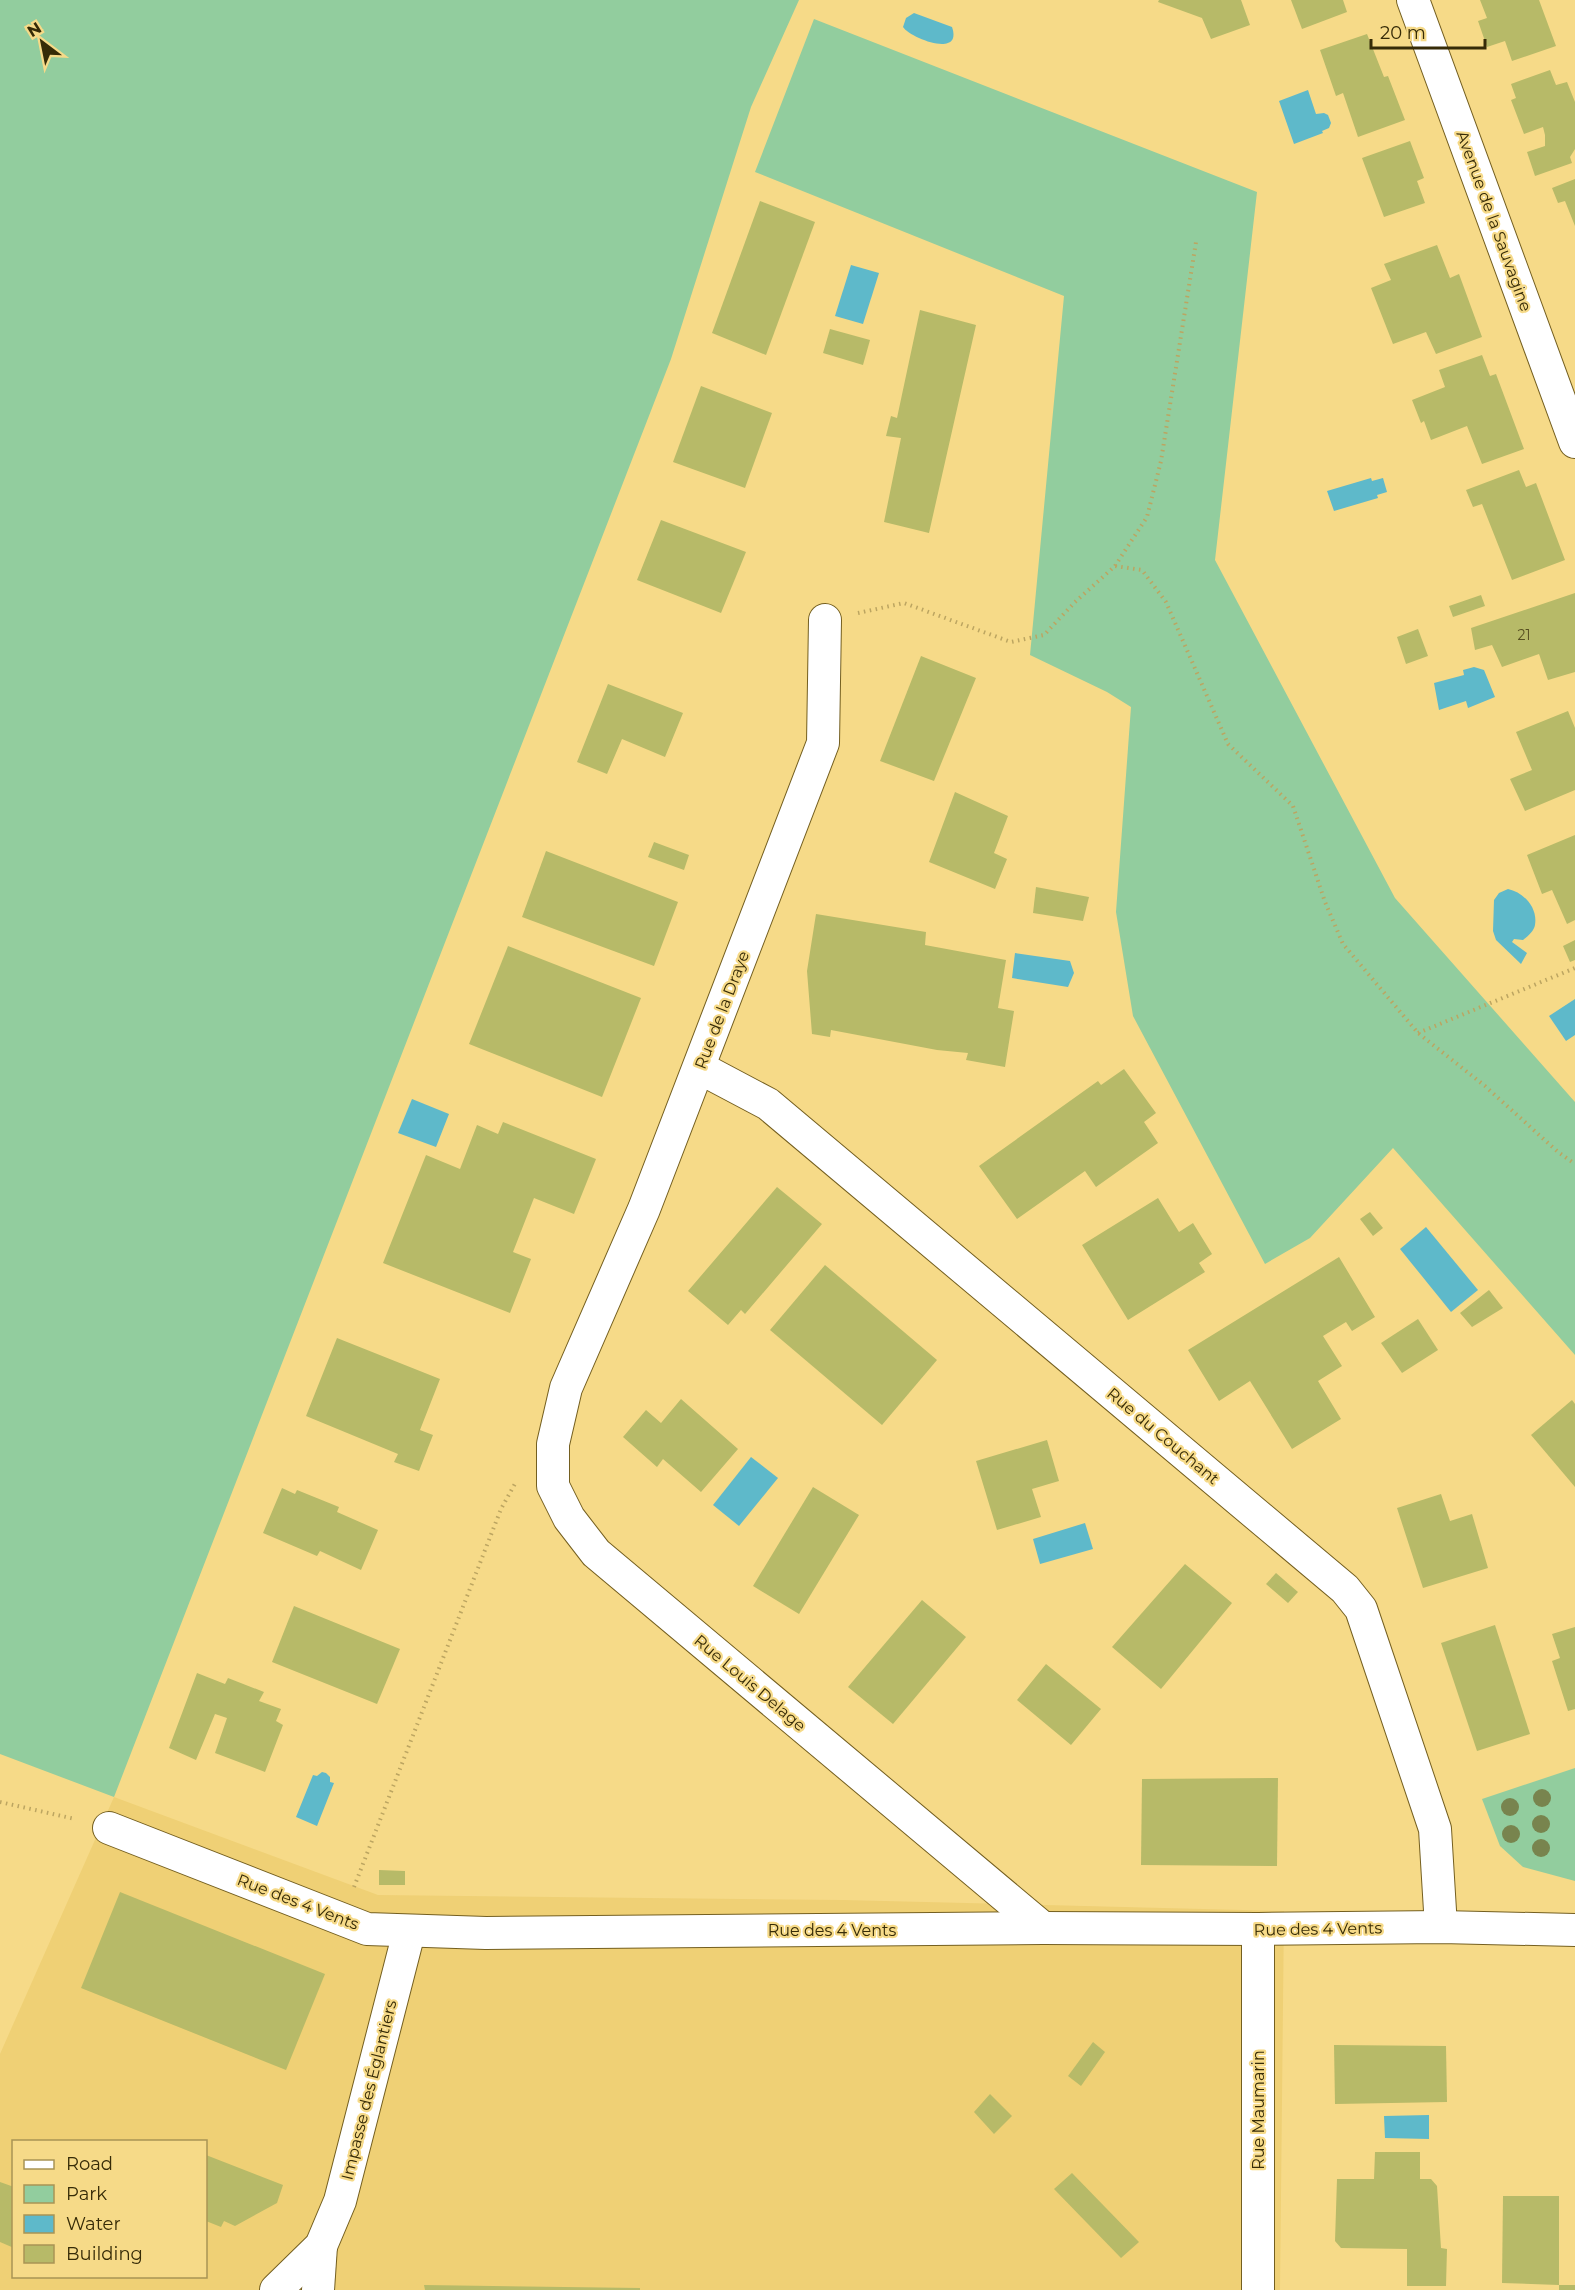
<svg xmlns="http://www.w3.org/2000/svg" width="1575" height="2290" viewBox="0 0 1575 2290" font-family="Montserrat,sans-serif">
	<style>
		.built { fill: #efd075; fill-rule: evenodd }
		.green { fill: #92cd9e }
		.water { fill: #5eb9ca }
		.building { fill: #b7ba68 }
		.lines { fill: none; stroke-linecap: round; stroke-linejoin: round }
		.minor-casing { stroke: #745f20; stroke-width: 34 }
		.path { stroke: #bca561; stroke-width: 4; stroke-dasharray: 1.5 4.5; stroke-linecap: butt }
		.minor { stroke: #fff; stroke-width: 32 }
		.tree { fill: #78844e }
		.labels { text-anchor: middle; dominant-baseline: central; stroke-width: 4.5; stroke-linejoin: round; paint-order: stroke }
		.number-label { font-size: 14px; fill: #564f1f }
		.street-label { font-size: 16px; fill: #362b07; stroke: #f6da88 }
	</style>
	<rect width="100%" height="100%" fill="#f6da88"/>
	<path class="built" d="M114,1797L378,1895L843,1900L1284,1911L1280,2290H0V2054ZM14,2142H206V2276H14Z"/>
	<g class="green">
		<path d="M0,0H799L751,107L671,359L114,1797L0,1754Z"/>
		<path d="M814,19L1257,192L1215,560L1395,898L1575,1102V1355L1393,1148L1310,1238L1265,1264L1133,1016L1116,912L1131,707L1107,692L1030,655L1064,296L755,172Z"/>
		<path d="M1575,1768V1881L1523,1867L1500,1846L1482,1799Z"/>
	</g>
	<g class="water">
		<path d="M914,13L952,27C963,59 910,38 903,27L906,18Z"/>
		<path d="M1308,90L1316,114L1324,113L1328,115L1331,123L1329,128L1322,131L1323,133L1294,144L1279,101Z"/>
		<path d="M851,265L879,273L863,324L835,316Z"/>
		<path d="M1371,478L1372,481L1383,478L1387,492L1377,495L1378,498L1334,511L1327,491Z"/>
		<path d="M1474,667L1484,670L1495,697L1468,708L1466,701L1439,710L1434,683L1464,675L1463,670Z"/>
		<path d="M1508,889C1523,892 1538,907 1535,925C1534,931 1528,936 1523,940L1514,939L1512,942L1527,953L1521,964L1496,940L1493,931L1494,900L1499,893Z"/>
		<path d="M1015,953L1070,961L1074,973L1068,987L1012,978Z"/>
		<path d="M1575,999V1035L1566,1041L1549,1016Z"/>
		<path d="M412,1099L449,1114L436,1147L398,1133Z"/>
		<path d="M1426,1227L1478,1290L1451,1312L1400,1249Z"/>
		<path d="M751,1457L778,1478L739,1526L713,1505Z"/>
		<path d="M1085,1523L1093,1549L1040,1564L1033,1539Z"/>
		<path d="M322,1772L326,1773L330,1777V1782L334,1783L317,1826L296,1817L313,1775L317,1776Z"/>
		<path d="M1429,2115V2139L1385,2138L1384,2116Z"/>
	</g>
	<g class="building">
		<path d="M1159,0H1241L1250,25L1211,39L1202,18L1158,2Z"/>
		<path d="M1291,0H1343L1347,12L1302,29Z"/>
		<path d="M1480,0H1539L1556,46L1512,61L1505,41L1487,47L1478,21L1487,18Z"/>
		<path d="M1367,34L1384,77L1388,76L1405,120L1358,137L1343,93L1336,96L1320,50Z"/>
		<path d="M1550,70L1556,85L1567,82L1575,102V149L1570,157L1572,163L1535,176L1527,152L1545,146V135L1543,127L1524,134L1511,100L1516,98L1511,84Z"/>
		<path d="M1410,141L1424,178L1417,181L1425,203L1384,217L1362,158Z"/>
		<path d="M1575,179V226L1565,201L1558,203L1552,188Z"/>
		<path d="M760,201L815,222L766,355L712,333Z"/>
		<path d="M1437,245L1450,278L1459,274L1482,337L1436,354L1426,332L1393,344L1371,288L1391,280L1384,264Z"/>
		<path d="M920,310L976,325L929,533L884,522L901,438L886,436L891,416L897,418Z"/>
		<path d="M830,329L870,340L863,365L823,353Z"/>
		<path d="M1482,355L1490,376L1496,374L1524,449L1482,464L1467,426L1431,440L1424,421L1421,423L1412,400L1445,387L1439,370Z"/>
		<path d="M701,386L772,413L745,488L673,462Z"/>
		<path d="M1519,470L1526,487L1536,483L1565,560L1512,580L1482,504L1473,507L1466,490Z"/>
		<path d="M661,520L746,552L721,613L637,580Z"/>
		<path d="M1575,593V672L1548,680L1539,654L1502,667L1492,645L1475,650L1471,628Z"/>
		<path d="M1481,595L1485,606L1453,617L1449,606Z"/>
		<path d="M1418,629L1428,656L1406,664L1397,637Z"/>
		<path d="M921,656L976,678L934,781L880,761Z"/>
		<path d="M608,684L683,713L665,757L622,739L607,774L577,762Z"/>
		<path d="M1568,711L1575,728V790L1525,811L1510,779L1532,770L1516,732Z"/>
		<path d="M955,792L1008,816L994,853L1007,859L995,889L929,862Z"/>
		<path d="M1575,835V920L1567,924L1552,890L1542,894L1527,855Z"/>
		<path d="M654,842L689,855L684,870L648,857Z"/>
		<path d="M546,851L678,902L654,966L522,917Z"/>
		<path d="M1036,887L1089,897L1083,921L1033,913Z"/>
		<path d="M816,914L926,932L925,945L1006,960L998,1008L1014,1011L1005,1067L966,1060L968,1053L937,1050L831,1030L830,1037L812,1034L807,971Z"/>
		<path d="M1575,940V960L1570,962L1563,946Z"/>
		<path d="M508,946L641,998L602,1097L469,1044Z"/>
		<path d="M1124,1069L1156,1113L1144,1122L1158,1143L1096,1187L1085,1171L1017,1219L979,1166L1098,1081L1101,1085Z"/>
		<path d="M503,1122L596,1159L574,1214L534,1198L513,1252L531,1259L510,1313L383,1263L426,1155L460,1169L477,1125L498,1134Z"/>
		<path d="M777,1187L822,1224L745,1314L741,1310L728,1325L688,1291Z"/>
		<path d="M1158,1198L1179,1232L1193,1223L1212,1254L1199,1263L1205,1272L1128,1320L1082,1245Z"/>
		<path d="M1370,1212L1383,1228L1373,1236L1360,1219Z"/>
		<path d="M1339,1257L1375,1317L1352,1331L1346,1322L1323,1336L1342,1366L1318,1381L1341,1419L1292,1449L1250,1381L1219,1401L1188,1350Z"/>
		<path d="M825,1265L937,1360L882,1425L770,1330Z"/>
		<path d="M1489,1290L1503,1308L1472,1327L1460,1313Z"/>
		<path d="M1418,1319L1438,1350L1402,1373L1381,1343Z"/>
		<path d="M337,1338L440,1379L420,1430L433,1435L419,1471L394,1462L398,1454L306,1416Z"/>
		<path d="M681,1399L738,1449L701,1492L663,1459L657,1467L623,1437L646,1410L661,1423Z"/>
		<path d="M1572,1400L1575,1404V1487L1531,1435Z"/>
		<path d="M1047,1440L1059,1481L1032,1489L1041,1517L997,1530L976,1461Z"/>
		<path d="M813,1487L859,1515L799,1614L753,1586Z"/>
		<path d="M282,1488L295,1494L297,1490L339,1507L337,1512L378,1530L361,1570L320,1551L317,1556L263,1533Z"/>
		<path d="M1441,1494L1450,1521L1472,1514L1488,1568L1423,1588L1397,1508Z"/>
		<path d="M1185,1564L1232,1603L1161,1689L1112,1647Z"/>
		<path d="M1276,1573L1298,1592L1288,1603L1266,1584Z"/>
		<path d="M922,1600L966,1637L893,1724L848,1687Z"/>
		<path d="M294,1606L400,1649L377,1704L272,1662Z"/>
		<path d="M1495,1625L1530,1734L1477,1751L1441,1643Z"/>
		<path d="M1575,1627V1709L1568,1711L1552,1661L1560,1658L1552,1634Z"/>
		<path d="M1046,1664L1101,1709L1071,1745L1017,1700Z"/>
		<path d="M197,1673L225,1684L228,1678L264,1692L259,1701L281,1709L276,1721L283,1725L265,1772L215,1753L227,1718L215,1714L196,1760L169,1748Z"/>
		<path d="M1278,1778L1277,1866L1141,1865L1142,1779Z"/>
		<path d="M379,1870L405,1871V1885H379Z"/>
		<path d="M120,1892L325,1974L286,2070L81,1988Z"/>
		<path d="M1093,2042L1105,2052L1081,2086L1068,2076Z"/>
		<path d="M1334,2045L1446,2046L1447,2102L1335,2104Z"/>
		<path d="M990,2094L1012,2116L994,2134L974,2112Z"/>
		<path d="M1375,2152H1420V2179H1431L1437,2186L1441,2248L1447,2249L1446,2286H1407V2249L1341,2248L1335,2241L1337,2179H1374Z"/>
		<path d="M206,2155L283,2185L277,2203L235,2226L224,2221L221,2227L206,2221Z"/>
		<path d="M1072,2173L1139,2242L1121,2258L1054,2189Z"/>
		<path d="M0,2182L14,2187V2248L0,2242Z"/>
		<path d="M1503,2196H1559V2285L1502,2283Z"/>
		<path d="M424,2285L640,2288V2290H425Z"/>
		<rect x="1559" y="2285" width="16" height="5"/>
	</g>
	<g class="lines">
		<defs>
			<g id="minor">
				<path d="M1413,0L1575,442"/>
				<path d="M825,620L823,743L644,1209L566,1388L553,1444V1486L569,1518L596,1553L1043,1928"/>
				<path d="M700,1068L768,1104L1345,1589L1361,1609L1435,1829L1441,1927"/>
				<path d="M109,1828L367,1929L486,1933L1043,1928L1258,1929L1441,1927L1575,1930"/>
				<path d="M276,2290L321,2246L340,2201L409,1932"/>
				<path d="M318,2290L321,2246"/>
				<path d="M1258,2290V1929"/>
			</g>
		</defs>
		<use href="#minor" class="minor-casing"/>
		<g class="path">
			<path d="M1115,566L1147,517L1161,461L1196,242"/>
			<path d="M858,613L904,603L1011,642L1044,635L1075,602L1115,566L1142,570L1166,602L1228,744L1293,806L1325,902L1343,944L1418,1033L1485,1086L1558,1152L1575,1164"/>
			<path d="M1418,1033L1575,968"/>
			<path d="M0,1802L75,1819"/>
			<path d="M354,1887L501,1509L516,1482"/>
		</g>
		<use href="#minor" class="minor"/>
	</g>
	<g class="tree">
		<circle cx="1542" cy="1798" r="9"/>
		<circle cx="1510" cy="1807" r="9"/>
		<circle cx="1541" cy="1824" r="9"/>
		<circle cx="1511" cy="1834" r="9"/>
		<circle cx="1541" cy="1848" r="9"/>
	</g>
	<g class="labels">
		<g class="number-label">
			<text x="1524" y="635">21</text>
		</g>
		<g class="street-label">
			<text transform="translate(1494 221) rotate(70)">Avenue de la Sauvagine</text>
			<text transform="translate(722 1010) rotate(-69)">Rue de la Draye</text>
			<text transform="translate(1163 1436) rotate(40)">Rue du Couchant</text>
			<text transform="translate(750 1683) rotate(40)">Rue Louis Delage</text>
			<text transform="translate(298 1902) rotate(21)">Rue des 4 Vents</text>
			<text transform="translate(1318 1929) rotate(-1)">Rue des 4 Vents</text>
			<text x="832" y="1930">Rue des 4 Vents</text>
			<text transform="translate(369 2090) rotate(-76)">Impasse des Églantiers</text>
			<text transform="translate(1258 2110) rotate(-90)">Rue Maumarin</text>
		</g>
	</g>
	<rect x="12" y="2140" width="195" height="138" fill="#f6da88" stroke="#a99454" stroke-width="1.5"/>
	<rect x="24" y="2160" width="30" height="9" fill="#ffffff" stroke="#a99454" stroke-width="1.5"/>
	<text x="66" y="2170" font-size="18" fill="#362b07">Road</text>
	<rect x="24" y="2185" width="30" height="18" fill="#92cd9e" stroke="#a99454" stroke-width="1.5"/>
	<text x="66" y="2200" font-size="18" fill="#362b07">Park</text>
	<rect x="24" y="2215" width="30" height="18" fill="#5eb9ca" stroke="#a99454" stroke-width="1.5"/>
	<text x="66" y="2230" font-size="18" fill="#362b07">Water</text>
	<rect x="24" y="2245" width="30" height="18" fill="#b7ba68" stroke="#a99454" stroke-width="1.5"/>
	<text x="66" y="2260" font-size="18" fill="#362b07">Building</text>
	<g transform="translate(42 42) rotate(328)" stroke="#f6da88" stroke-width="4.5" paint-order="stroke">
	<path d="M0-4.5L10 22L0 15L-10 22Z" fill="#362b07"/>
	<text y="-9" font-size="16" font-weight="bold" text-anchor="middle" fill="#362b07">N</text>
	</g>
	<path d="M1371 39v9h114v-9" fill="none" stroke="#362b07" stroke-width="3"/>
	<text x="1380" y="39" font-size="18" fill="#362b07" stroke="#f6da88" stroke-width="4.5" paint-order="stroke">20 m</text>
</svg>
